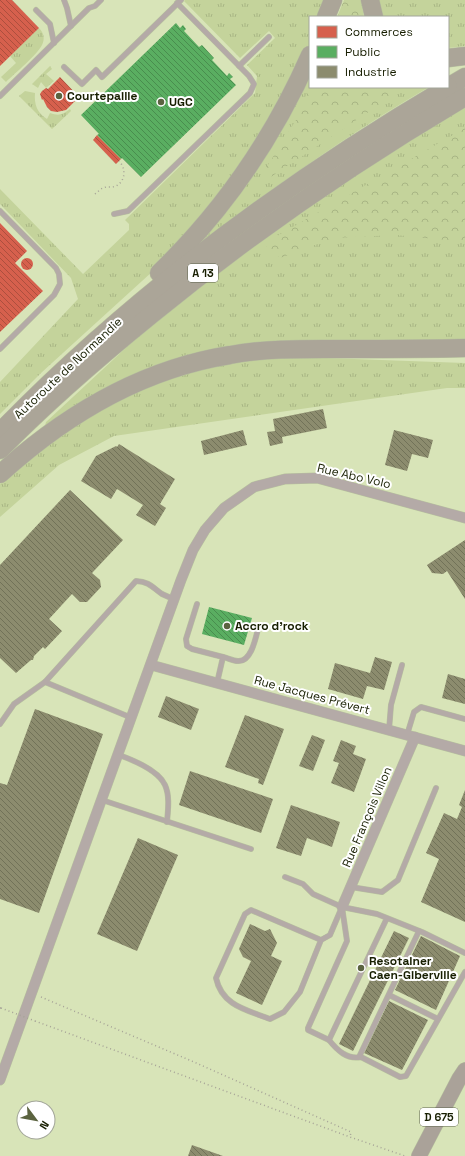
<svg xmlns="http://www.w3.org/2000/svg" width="465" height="1156" viewBox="0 0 465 1156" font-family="'Space Grotesk',sans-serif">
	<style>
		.grass { fill: url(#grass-tufts) }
		.forest { fill: url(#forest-crowns) }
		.shops { fill: url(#shops-back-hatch) }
		.public { fill: url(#public-back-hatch) }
		.industry { fill: url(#industry-back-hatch) }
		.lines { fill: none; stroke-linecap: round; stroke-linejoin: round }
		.lane-casing { stroke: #b7c19e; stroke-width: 6 }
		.street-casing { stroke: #b7c19e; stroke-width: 11 }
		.primary-casing { stroke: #b7c19e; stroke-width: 16 }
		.highway-casing { stroke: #b7c19e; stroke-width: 19 }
		.path { stroke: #a6a397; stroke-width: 1.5; stroke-dasharray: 1 3; stroke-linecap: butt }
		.lane { stroke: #b4aaa7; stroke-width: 5 }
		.street { stroke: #b4aaa7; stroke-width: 10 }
		.primary { stroke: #aaa299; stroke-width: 15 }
		.highway { stroke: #aba598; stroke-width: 18 }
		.path-bridge { stroke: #a6a397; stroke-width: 1.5; stroke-dasharray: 1 3; stroke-linecap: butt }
		.poi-dot { fill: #5b6340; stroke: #fff; stroke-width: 1.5 }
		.labels { text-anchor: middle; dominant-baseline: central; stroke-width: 4; stroke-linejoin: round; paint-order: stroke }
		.shield { fill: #fff; stroke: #5d624c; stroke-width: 1 }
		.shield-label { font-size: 11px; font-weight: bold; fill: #171e00 }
		.poi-label { font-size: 12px; font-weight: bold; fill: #171e00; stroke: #fff; text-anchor: start }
		.street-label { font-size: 12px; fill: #171e00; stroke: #fff }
	</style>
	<defs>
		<pattern id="grass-tufts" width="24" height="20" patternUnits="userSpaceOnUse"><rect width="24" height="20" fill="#c4d39b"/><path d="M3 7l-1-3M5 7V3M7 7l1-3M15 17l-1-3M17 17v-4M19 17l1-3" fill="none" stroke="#a8b584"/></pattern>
		<pattern id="forest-crowns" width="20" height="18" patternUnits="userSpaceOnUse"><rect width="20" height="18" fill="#c4d39b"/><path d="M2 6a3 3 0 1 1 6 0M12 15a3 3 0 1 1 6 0" fill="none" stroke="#a8b584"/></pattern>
		<pattern id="shops-back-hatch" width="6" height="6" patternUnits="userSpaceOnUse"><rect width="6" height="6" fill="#d6604d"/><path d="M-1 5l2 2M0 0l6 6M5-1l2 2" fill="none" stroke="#ad4f3e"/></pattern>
		<pattern id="public-back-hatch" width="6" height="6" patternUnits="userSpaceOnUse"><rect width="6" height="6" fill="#5aae61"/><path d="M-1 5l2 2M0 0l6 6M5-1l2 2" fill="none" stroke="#498d4e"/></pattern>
		<pattern id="industry-back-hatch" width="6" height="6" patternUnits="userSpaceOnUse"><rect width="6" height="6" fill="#8c8c6e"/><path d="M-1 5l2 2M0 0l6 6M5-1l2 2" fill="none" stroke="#717258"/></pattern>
	</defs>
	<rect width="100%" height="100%" fill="#d8e4b8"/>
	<g class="grass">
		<path d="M185,0H327L321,17H310V43L302,63L241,168L164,261L41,373L0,414V382L78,299L71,278L0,204V189L83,274L129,230V224L125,220L255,93L257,76L247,65L275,38L269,31L240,58L184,1Z"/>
		<path d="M377,0H465V46L448,48V17H383Z"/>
		<path d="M39,28C44,33 45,39 42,45C38,54 14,74 6,82L1,77L16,63L10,56Z"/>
		<path d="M50,66L52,69L46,74L54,81L46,88L41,82L38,88L32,84Z"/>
		<path d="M310,71V87H429C348,134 272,189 198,245Z"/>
		<path d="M25,91L35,93C34,104 37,113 47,119L50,113C59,116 62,115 70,109L71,111L52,129L19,96Z"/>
		<path d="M465,105V342L238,349L44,430L46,422L157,319L295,214Z"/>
		<path d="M298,357L465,363V388H447L114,436L59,465L0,517V484L44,446L111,403L156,383L192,372L233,361Z"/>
	</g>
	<g class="forest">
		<path d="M344,0H361L364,17H337Z"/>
		<path d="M310,85V87H406L253,189L296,120Z"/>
		<path d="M465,128V242L396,235L334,238L280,258L263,244Z"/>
	</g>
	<g class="shops">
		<path d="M0,0H12L39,28L0,66Z"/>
		<path d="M60,77L79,97L66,110L57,112L51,111L47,107L43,99L42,100L40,94L42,91L46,88L48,89Z"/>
		<path d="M97,135L121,159L116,164L93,140Z"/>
		<path d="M0,223L27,251L15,263L43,291L0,332Z"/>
		<circle cx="27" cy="264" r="6"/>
	</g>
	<g class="public">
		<path d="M176,23L180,28L183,25L186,29L184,31L199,47L202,45L214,58L212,60L227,76L229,73L233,77L230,79L236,85L141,177L122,158L121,159L97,135L99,134L81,115Z"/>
		<path d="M209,607L252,618L244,645L202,634Z"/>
	</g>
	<g class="industry">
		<path d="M323,409L327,428L282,437L283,443L270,446L267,432L275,431L273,419Z"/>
		<path d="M243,430L247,445L204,455L201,441Z"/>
		<path d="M394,430L433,440L428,458L412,454L407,471L385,465Z"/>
		<path d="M119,444L175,479L160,504L166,508L155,526L136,515L143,505L117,489L111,499L81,481L96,456L116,446L117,447Z"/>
		<path d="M70,490L123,540L92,573L100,580L101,587L87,602H80L72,594L49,619L62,631L45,649L43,647L34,656L33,660H31L16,673L0,658V565Z"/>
		<path d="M465,540V599L447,571L443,574L432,573L427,565Z"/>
		<path d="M375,657L392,662L384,690L367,686L363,699L328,689L335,663L370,673Z"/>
		<path d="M448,674L465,679V704L442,698Z"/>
		<path d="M166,696L199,709L191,730L158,717Z"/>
		<path d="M35,709L103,734L39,913L0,899V783L7,785Z"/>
		<path d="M245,715L284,729L263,785L258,783L259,779L225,767Z"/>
		<path d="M312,735L325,740L313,771L299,766Z"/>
		<path d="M341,740L356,746L353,754L366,759L354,792L331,783L339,763L333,761Z"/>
		<path d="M190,771L273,799L261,833L179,805Z"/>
		<path d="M465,790V922L421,902L439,859L426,853L444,813L457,819L462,807L459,805Z"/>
		<path d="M291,805L340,822L332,847L307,838L301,856L276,848Z"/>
		<path d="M138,838L178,855L137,951L97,934Z"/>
		<path d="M250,924L265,931L270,929L277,943L271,956L282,961L262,1005L236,993L251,961L243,957L239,949Z"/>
		<path d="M394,931L409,938L353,1051L339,1044Z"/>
		<path d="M421,936L460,956L436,1010L395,990Z"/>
		<path d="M389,1001L428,1020L402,1070L364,1053Z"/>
		<path d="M192,1145L223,1156H188Z"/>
	</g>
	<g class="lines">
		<defs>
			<g id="lane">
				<path d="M64,0L67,8L71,26"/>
				<path d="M36,10L50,24L54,43"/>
				<path d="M239,66L269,37"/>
				<path d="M64,67L82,84L96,70L102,77L181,0"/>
				<path d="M0,96L89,8L95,6L101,0"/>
				<path d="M0,211L56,268L59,274L60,284L54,295L0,349"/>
				<path d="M114,214L128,211L250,93L254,84L249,76L177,3"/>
				<path d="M197,604L186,639L187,646L192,649L223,657L217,683"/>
				<path d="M223,657C228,658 233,661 238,661C252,662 256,636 259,625"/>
				<path d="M45,682L132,718"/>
				<path d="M0,724L14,704L45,682L136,581C150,582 152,587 162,594C166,596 171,598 175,599"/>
				<path d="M389,730L391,705L402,665"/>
				<path d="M407,735L414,712L421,707L465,719"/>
				<path d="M119,755C133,760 158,770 165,785C170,796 168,810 167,822"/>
				<path d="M102,800L251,849"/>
				<path d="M285,877L303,884L313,894L342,907L330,935L321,940L251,910L245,914L216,978C222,1006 247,1010 270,1019L284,1012L300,992L321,940"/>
				<path d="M351,887L382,892L398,880L436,788"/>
				<path d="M387,918L329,1040L308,1030V1028L347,941L342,907L377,914L422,932L465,953"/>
				<path d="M419,931L360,1055L361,1057L400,1077L406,1076L465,972"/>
				<path d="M389,995L438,1019"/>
				<path d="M329,1040C337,1050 347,1060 361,1057"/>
			</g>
			<g id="street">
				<path d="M151,665L465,751"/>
				<path d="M342,907L415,737"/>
				<path d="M0,1080L181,580L193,550L205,530L224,508L254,487L285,479L317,478L465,518"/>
			</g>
			<path id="primary" d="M419,1156L459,1079L465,1070"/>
			<g id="highway">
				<path d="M370,0L374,17"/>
				<path d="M326,17L333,0"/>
				<path d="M448,58L465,56"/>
				<path d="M448,87L465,77"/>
				<path d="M159,273C223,211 274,137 310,55"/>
				<path d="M0,432C132,296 285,183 448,87"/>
				<path d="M0,450C47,402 98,358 151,315C249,235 355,162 465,97"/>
				<path d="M0,474C65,415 142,369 230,355C267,348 306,349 344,349C384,349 425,349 465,348"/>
			</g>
		</defs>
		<use href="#lane" class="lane-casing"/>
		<use href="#street" class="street-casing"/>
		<use href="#primary" class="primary-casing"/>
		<use href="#highway" class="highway-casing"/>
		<g class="path">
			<path d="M95,194C98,192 100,189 103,188C107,186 112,188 116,186C126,181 126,168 119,161"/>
			<path d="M41,997L194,1062L351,1132L350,1137"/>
			<path d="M0,1008H1"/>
			<path d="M35,1021L350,1137L405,1156"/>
		</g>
		<use href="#lane" class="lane"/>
		<use href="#street" class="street"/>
		<use href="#primary" class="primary"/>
		<use href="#highway" class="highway"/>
		<path class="path-bridge" d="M1,1008L35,1021"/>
	</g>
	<g class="poi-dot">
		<circle cx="59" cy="96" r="4"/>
		<circle cx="161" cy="102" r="4"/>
		<circle cx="227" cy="626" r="4"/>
		<circle cx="361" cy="968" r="4"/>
	</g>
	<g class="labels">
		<g class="shield">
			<rect x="188" y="264" width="30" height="18" rx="3"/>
			<rect x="420" y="1108" width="38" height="18" rx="3"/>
		</g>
		<g class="shield-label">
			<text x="203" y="273">A 13</text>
			<text x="439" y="1117">D 675</text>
		</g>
		<g class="poi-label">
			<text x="67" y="96">Courtepaille</text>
			<text x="169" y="102">UGC</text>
			<text x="235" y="626">Accro d'rock</text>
			<text x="369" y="961">Resotainer<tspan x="369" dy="14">Caen-Giberville</tspan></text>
		</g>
		<g class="street-label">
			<text transform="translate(68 368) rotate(-43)">Autoroute de Normandie</text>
			<text transform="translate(354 476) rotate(13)">Rue Abo Volo</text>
			<text transform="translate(312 695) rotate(15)">Rue Jacques Prévert</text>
			<text transform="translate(367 817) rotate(-67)">Rue François Villon</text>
		</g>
	</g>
	<rect x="309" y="16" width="140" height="72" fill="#ffffff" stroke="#a2a599"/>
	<rect x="317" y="26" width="20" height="12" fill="#d6604d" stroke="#a2a599"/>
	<text x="345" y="36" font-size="12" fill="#171e00">Commerces</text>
	<rect x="317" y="46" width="20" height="12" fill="#5aae61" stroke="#a2a599"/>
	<text x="345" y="56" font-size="12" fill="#171e00">Public</text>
	<rect x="317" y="66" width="20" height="12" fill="#8c8c6e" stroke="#a2a599"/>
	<text x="345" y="76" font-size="12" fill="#171e00">Industrie</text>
	<g transform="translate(36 1120) rotate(122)"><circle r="19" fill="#ffffff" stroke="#a2a599"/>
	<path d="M0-3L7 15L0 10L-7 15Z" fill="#5b6340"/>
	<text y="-6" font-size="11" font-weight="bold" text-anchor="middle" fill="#171e00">N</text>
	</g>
</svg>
